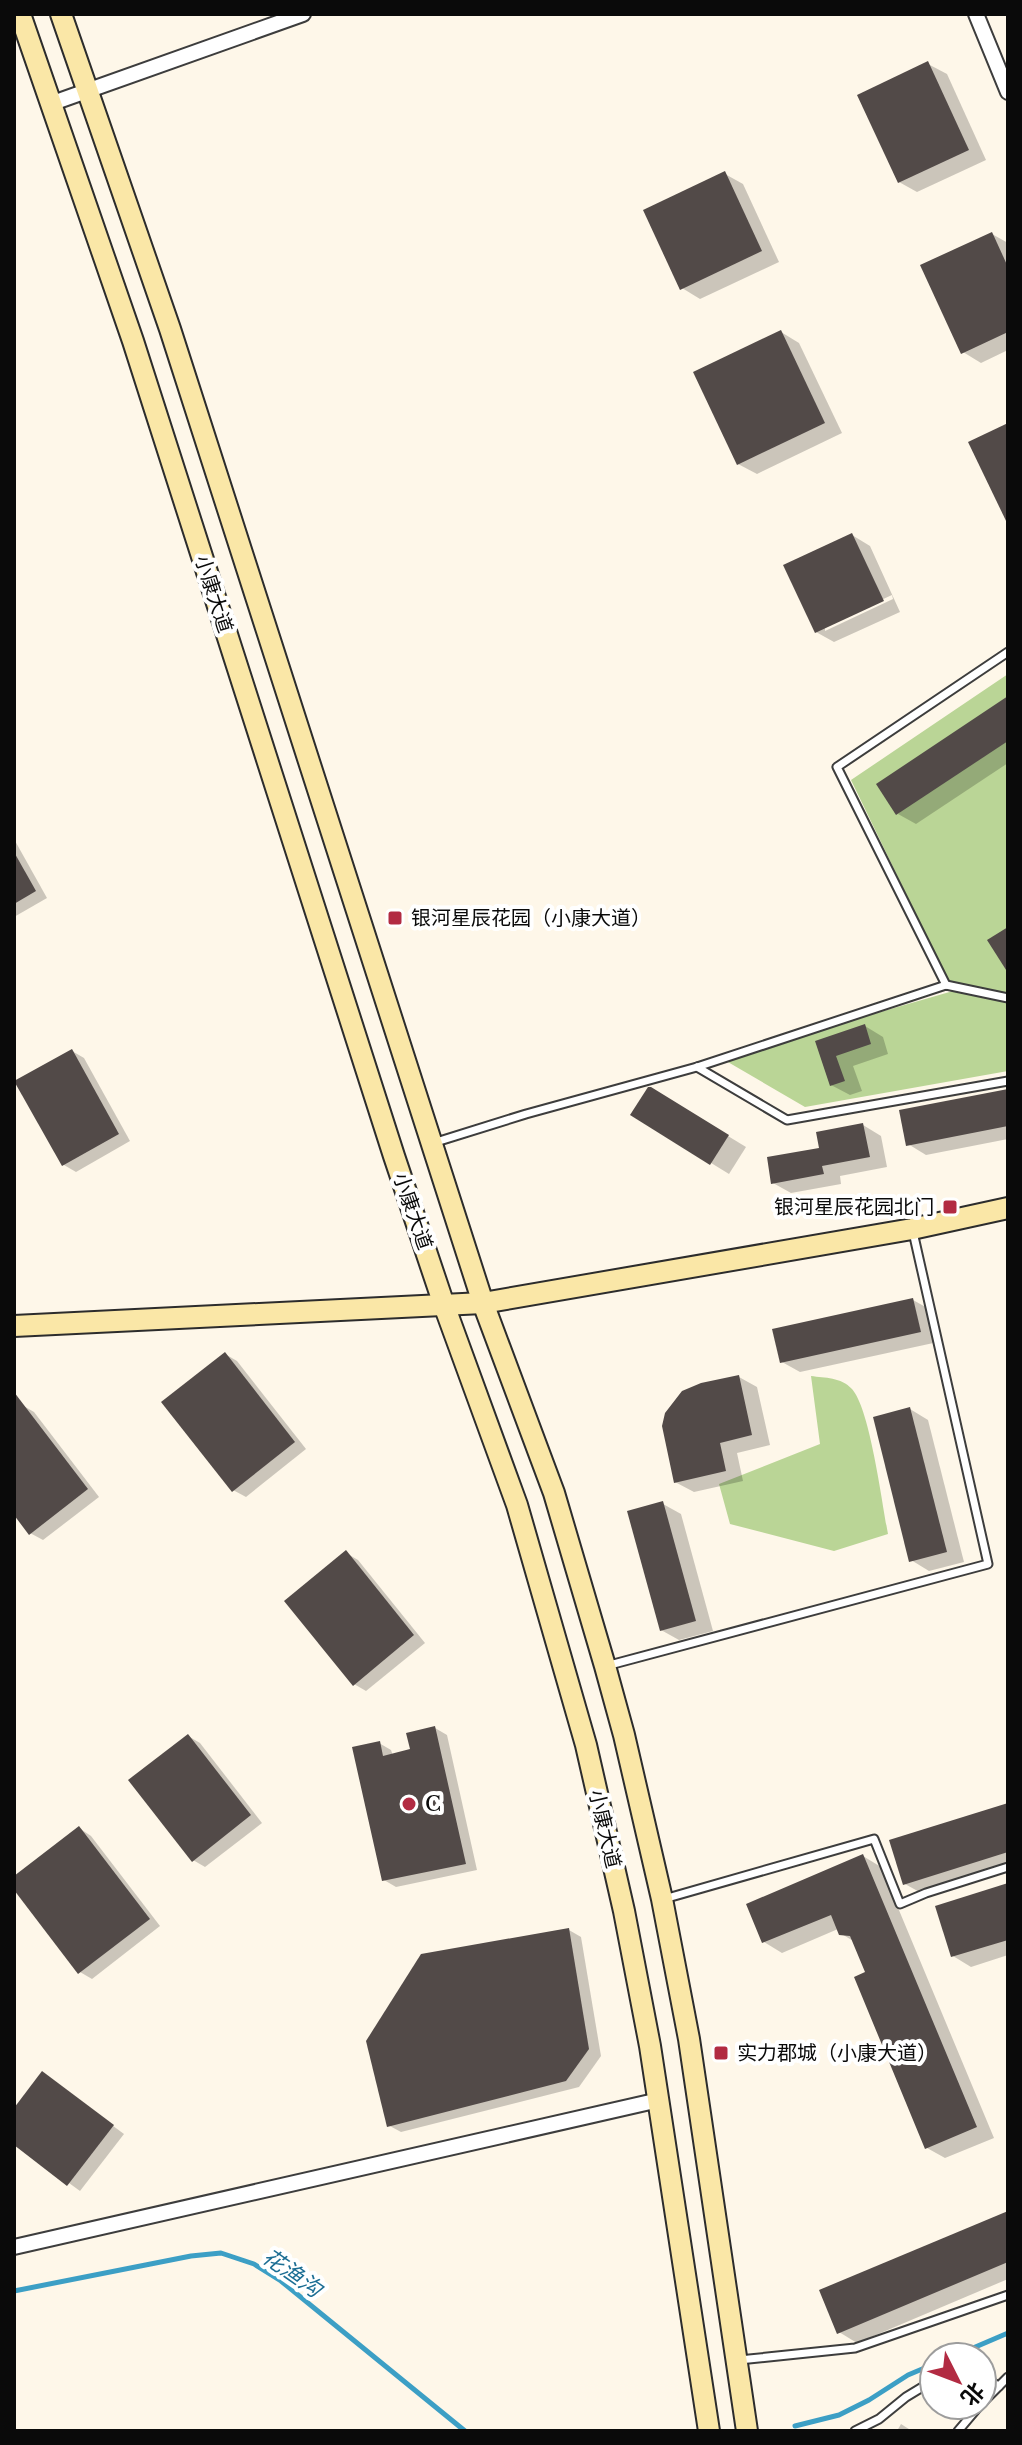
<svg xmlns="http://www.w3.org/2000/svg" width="1022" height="2445" viewBox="0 0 1022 2445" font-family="'Libre Baskerville','Noto Sans SC',serif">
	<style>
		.forest { fill: #bad596 }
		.shadow { fill: #0003; fill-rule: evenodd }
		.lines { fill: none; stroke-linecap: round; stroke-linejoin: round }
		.stream { stroke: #3c9fc5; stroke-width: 5 }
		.building { fill: #524a48 }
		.lane-casing { stroke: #3d3d3d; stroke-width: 11 }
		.street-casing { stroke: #3d3d3d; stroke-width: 18 }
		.secondary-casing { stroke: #2c2c2c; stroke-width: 24 }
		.lane { stroke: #fff; stroke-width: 7 }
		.street { stroke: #fff; stroke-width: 14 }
		.secondary { stroke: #fae7a7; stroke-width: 20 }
		.poi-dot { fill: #b22b42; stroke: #fff; stroke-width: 3 }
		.labels { text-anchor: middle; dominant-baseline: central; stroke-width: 8; stroke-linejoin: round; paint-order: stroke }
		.street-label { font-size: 20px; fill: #0a0a0a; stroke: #fff }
		.poi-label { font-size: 20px; fill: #0a0a0a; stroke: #fff; text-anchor: start }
		.water-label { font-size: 22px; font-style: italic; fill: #1c6e94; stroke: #fff }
	</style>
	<rect width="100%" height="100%" fill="#fef7e9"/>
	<g class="forest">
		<path d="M1008,674V1071L805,1107L721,1058L953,991L851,780Z"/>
		<path d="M811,1376C825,1378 841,1377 852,1389C870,1409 882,1503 888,1534L834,1551L730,1524L719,1484L820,1444Z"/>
	</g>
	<g class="shadow">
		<path d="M928,64L947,74L986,160L917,192L899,182Z"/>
		<path d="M725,174L743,184L779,262L700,299L682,288Z"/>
		<path d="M992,234L1008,243V350L981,363L963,352Z"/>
		<path d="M781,332L799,343L842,433L757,474L738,464Z"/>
		<path d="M852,535L870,546L900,612L834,642L816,632ZM892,595L893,599L825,631V626Z"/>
		<path d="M1008,698V763L916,824L898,814Z"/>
		<path d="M14,839L47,898L14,917Z"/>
		<path d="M865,1026L883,1037L888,1054L853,1066L862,1091L850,1095L831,1085L817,1043Z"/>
		<path d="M72,1051L84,1058L130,1141L76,1172L64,1165Z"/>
		<path d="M1008,1091V1139L926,1155L908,1144Z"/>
		<path d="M669,1100L746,1147L729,1174L633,1115Z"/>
		<path d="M863,1125L881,1136L887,1167L840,1176L841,1184L791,1193L773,1183L821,1149Z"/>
		<path d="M913,1300L931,1310L938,1342L800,1372L782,1362Z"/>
		<path d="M225,1354L237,1361L306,1449L246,1497L233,1490Z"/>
		<path d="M739,1377L757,1387L770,1445L737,1453L743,1481L694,1492L675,1482Z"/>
		<path d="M22,1405L34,1412L99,1497L43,1540L30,1533L14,1512V1411Z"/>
		<path d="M910,1409L928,1420L964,1562L929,1571L911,1560Z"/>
		<path d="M663,1504L681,1514L713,1631L679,1640L661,1630Z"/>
		<path d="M346,1553L358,1560L425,1643L366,1691L354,1684Z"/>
		<path d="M435,1728L447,1735L477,1870L396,1887L384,1880L379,1743L391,1750L393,1756L413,1751Z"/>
		<path d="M188,1736L200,1743L262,1823L205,1867L193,1860Z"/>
		<path d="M1008,1805V1868L923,1894L905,1884Z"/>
		<path d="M79,1828L91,1836L160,1926L92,1979L80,1972L14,1887V1878Z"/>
		<path d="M863,1856L881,1867L994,2138L945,2158L927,2148L868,1973L855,1942L840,1933L838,1929L782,1953L764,1942Z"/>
		<path d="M1008,1885V1955L971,1967L953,1956Z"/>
		<path d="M569,1930L581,1937L601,2056L579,2087L401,2132L388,2125Z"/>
		<path d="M43,2074L124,2134L80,2191L14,2143V2111Z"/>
		<path d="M1008,2213V2279L857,2343L839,2332Z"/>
		<path d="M901,2424L912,2431H897Z"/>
	</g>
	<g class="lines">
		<g class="stream">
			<path d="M14,2291L191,2256L221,2253L254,2264L281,2281L465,2431"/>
			<path d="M952,2357L1008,2333"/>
			<path d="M795,2426L839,2415L869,2400L908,2375L934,2364"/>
		</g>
	</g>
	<g class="building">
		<path d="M928,61L969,150L898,183L857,95Z"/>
		<path d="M725,171L762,251L680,290L643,210Z"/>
		<path d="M992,232L1008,267V332L961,354L920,265Z"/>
		<path d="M781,330L825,423L737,465L693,372Z"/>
		<path d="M1008,423V525L968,442Z"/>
		<path d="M852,533L884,601L815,633L783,565Z"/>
		<path d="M1008,696V741L896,815L876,784Z"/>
		<path d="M14,852L36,891L14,904Z"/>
		<path d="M1008,927V973L987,940Z"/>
		<path d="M865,1024L871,1044L836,1056L845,1081L830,1086L815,1041Z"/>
		<path d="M72,1049L119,1134L62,1166L14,1081Z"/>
		<path d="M648,1087H651L729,1135L710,1165L630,1115Z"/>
		<path d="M1008,1089V1126L906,1146L899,1110Z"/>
		<path d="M863,1123L870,1157L822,1166L824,1174L771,1184L767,1157L819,1148L816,1132Z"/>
		<path d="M913,1298L921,1332L780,1363L772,1329Z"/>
		<path d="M225,1352L295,1442L232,1492L161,1402Z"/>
		<path d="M739,1375L752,1435L720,1443L726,1471L674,1483L662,1426L665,1413L682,1391L701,1383Z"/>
		<path d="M14,1392L88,1489L29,1535L14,1515Z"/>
		<path d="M910,1407L947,1552L909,1562L873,1417Z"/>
		<path d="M663,1501L696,1621L660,1631L627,1511Z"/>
		<path d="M346,1550L414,1635L353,1686L284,1601Z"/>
		<path d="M435,1726L466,1864L382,1881L352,1747L380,1741L383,1756L410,1749L406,1733Z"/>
		<path d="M188,1734L251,1815L192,1862L128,1780Z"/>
		<path d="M1008,1803V1852L903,1885L889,1840Z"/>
		<path d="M79,1826L150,1919L78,1974L14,1890V1876Z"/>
		<path d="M863,1854L977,2127L925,2149L854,1977L865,1972L850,1936L839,1935L831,1915L762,1943L746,1904Z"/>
		<path d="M1008,1883V1940L951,1957L935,1906Z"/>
		<path d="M569,1928L589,2049L566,2081L387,2127L366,2041L421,1954Z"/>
		<path d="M42,2071L114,2125L67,2186L14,2145V2108Z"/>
		<path d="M1008,2211V2262L837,2334L819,2290Z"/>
	</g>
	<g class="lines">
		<defs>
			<g id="lane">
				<path d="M946,985L837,767L1008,652"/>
				<path d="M697,1067L787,1120L1008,1081"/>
				<path d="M433,1143L526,1114L697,1067L946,985L1008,998"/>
				<path d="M606,1666L988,1564L913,1232"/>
				<path d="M664,1899L874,1839L900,1904L926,1893L1008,1867"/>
				<path d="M739,2360L855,2348L1008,2295"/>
				<path d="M982,2377L999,2386"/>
				<path d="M982,2403L1008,2377"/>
				<path d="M855,2431L879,2419L906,2397L934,2380"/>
				<path d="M958,2431L980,2405"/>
			</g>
			<g id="street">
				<path d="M976,14L1008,92"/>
				<path d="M50,104L303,14"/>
				<path d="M14,2247L659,2100"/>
			</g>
			<g id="secondary">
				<path d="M20,14L133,341L394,1156L444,1305L517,1505L586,1745L624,1911L650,2046L709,2431"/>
				<path d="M61,14L170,329L483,1303L554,1493L605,1666L624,1735L662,1899L689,2039L747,2431"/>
				<path d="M14,1326L483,1303L912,1229L1008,1208"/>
			</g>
		</defs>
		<use href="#lane" class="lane-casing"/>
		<use href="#street" class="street-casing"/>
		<use href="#secondary" class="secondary-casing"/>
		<use href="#lane" class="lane"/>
		<use href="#street" class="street"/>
		<use href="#secondary" class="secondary"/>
	</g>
	<g class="poi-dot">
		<rect x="387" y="910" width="16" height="16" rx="4"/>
		<rect x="942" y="1199" width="16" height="16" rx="4"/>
		<circle cx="409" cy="1804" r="8"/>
		<rect x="713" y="2045" width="16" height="16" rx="4"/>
	</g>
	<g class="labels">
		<g class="street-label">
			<text transform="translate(214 594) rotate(72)">小康大道</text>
			<text transform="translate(413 1211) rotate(71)">小康大道</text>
			<text transform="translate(605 1829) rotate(77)">小康大道</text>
		</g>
		<g class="poi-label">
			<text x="411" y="918">银河星辰花园（小康大道）</text>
			<text x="934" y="1207" text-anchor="end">银河星辰花园北门</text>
			<text x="425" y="1804">C</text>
			<text x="737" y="2053">实力郡城（小康大道）</text>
		</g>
		<g class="water-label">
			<text transform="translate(292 2273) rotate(35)">花渔沟</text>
		</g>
	</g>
	<rect width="1022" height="2445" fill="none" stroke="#0a0a0a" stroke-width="32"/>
	<g transform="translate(958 2381) rotate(132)"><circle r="38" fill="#ffffff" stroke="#9d9d9d" stroke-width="2"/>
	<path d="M0-6L14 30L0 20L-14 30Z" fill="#b22b42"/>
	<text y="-12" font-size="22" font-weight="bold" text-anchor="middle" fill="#0a0a0a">北</text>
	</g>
</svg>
